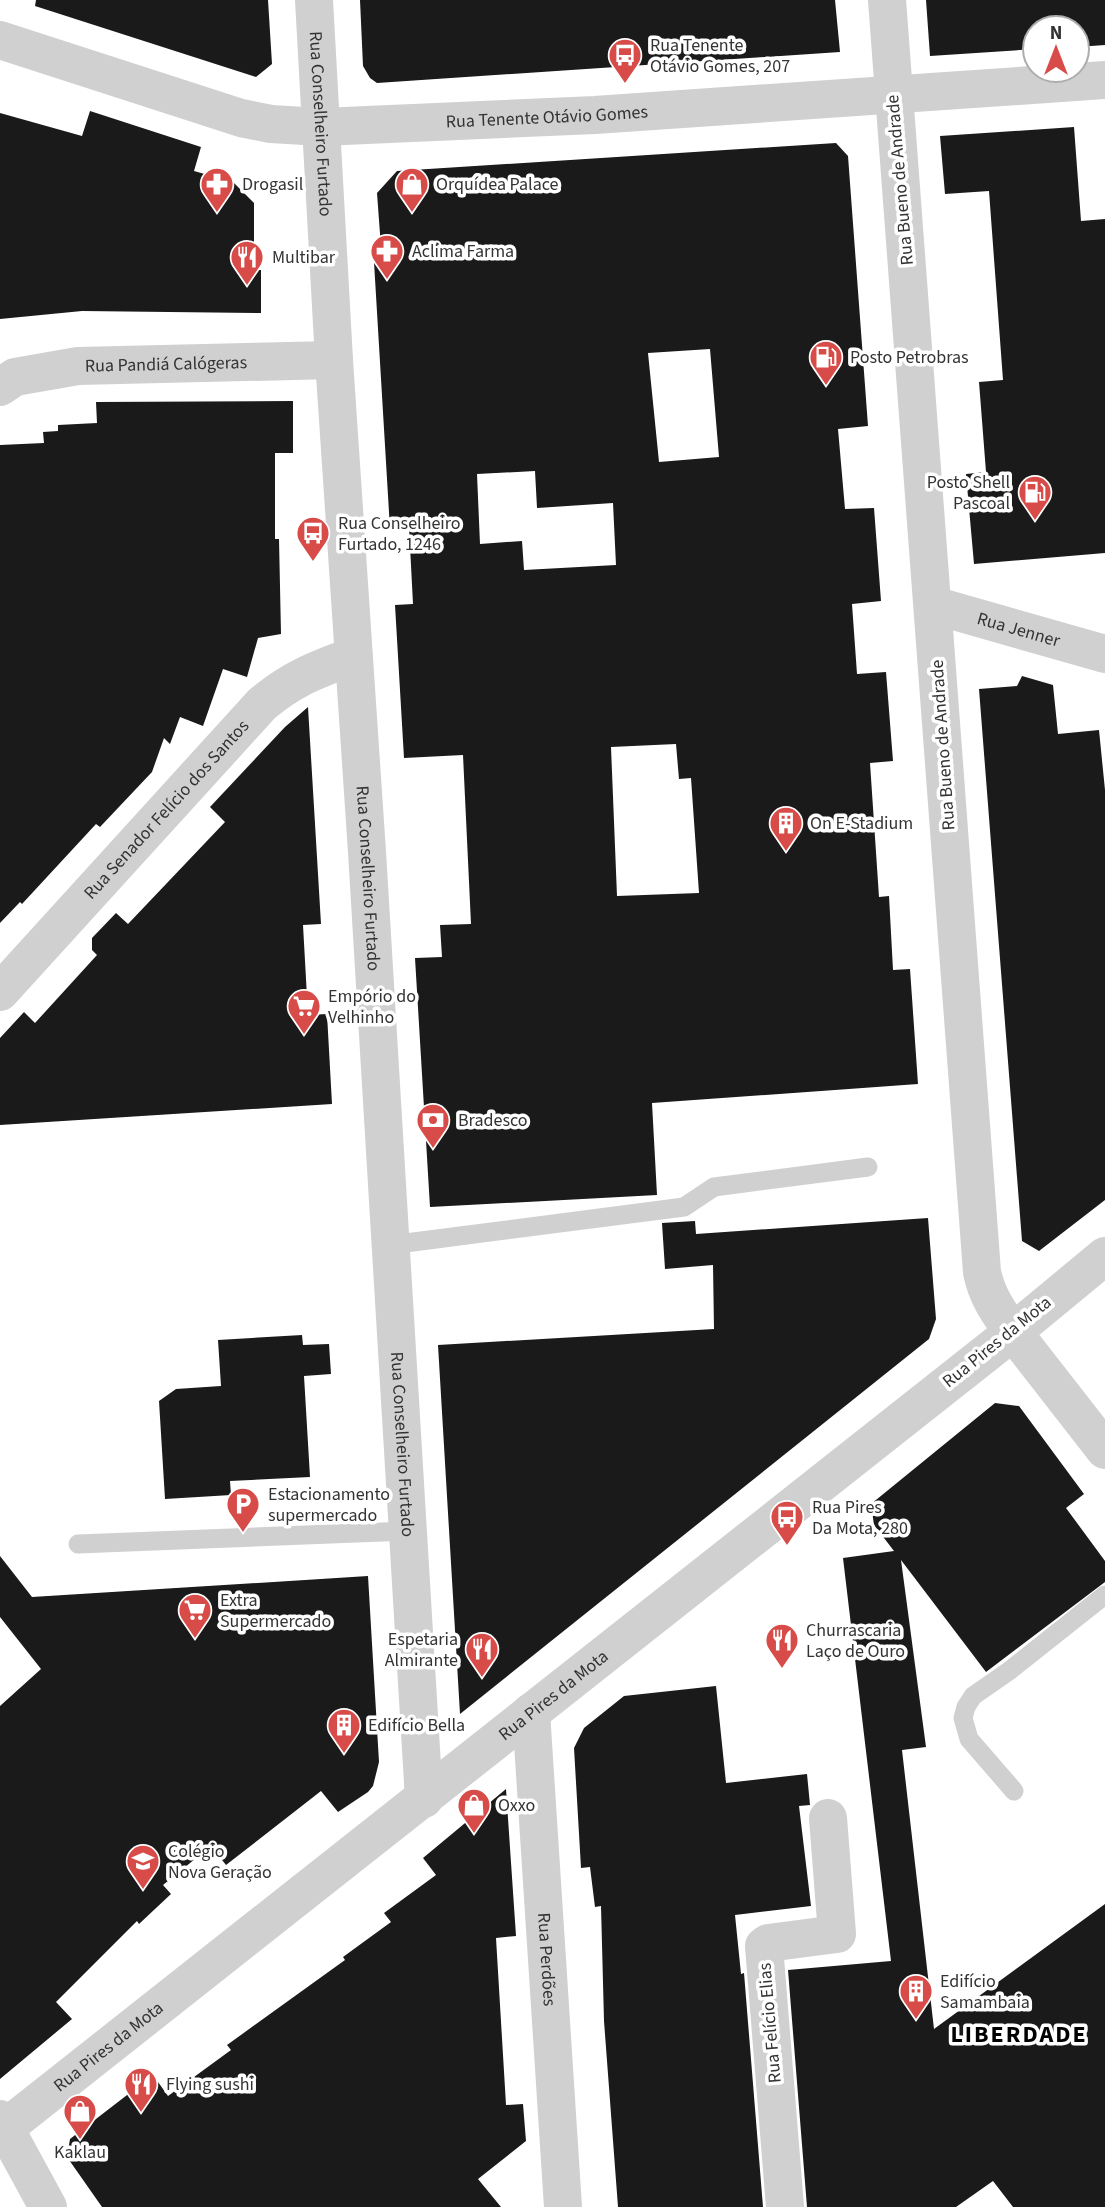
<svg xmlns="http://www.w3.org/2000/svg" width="1105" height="2207" viewBox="0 0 1105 2207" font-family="'Source Sans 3',sans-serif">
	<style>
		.building { fill: #1a1a1a; fill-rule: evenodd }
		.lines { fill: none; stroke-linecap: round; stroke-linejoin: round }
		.service { stroke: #d0d0d0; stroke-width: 19 }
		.minor { stroke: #d0d0d0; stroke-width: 38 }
		.tertiary { stroke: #d0d0d0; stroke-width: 38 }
		.labels { text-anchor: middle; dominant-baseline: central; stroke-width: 7; stroke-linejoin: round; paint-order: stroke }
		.poi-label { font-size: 18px; fill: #333; stroke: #fff; text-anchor: start }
		.street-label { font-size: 18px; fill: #333; stroke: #fff }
		.district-label { font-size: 24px; font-weight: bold; letter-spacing: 2px; fill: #000; stroke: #fff }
	</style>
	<rect width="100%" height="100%" fill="#fff"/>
	<g class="building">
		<path d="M36,0H268L272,64L256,77L35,6Z"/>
		<path d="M360,0H835L840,52L377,83L370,78L363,66Z"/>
		<path d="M926,0H1105V45L1077,47V28H1035V49L930,56Z"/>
		<path d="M90,111L201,147L194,171L233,182L254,203V270H261V313L82,311L0,319V113L82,136Z"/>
		<path d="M1074,127L1081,221L1105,219V553L974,564L966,474L986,472L979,382L1003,380L989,191L945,194L940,136Z"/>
		<path d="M836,143L848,156L868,426L838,429L845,509L874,508L881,601L852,604L857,674L886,672L893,761L870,763L879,897L889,896L893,970L910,969L918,1084L652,1103L657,1195L430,1207L415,958L442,957L440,925L471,924L463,755L404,758L395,605L413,604L409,527L390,529L374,262L382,261L377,193L397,171ZM710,349L719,457L659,462L648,353ZM535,471L537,508L613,503L616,565L524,570L522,541L480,544L477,474ZM676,744L679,779L691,778L699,893L617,896L611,747Z"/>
		<path d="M293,401V453H275V539H279L281,634L258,638L247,677L223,669L203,726L180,717L170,744L164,738L152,772L100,827L96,824L22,904L20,902L0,923V445L44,443L43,432L58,431V425L97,423L96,402Z"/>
		<path d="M1022,676L1053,685L1058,734L1099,730L1105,790V1200L1039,1251L1022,1241L979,689L1017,686Z"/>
		<path d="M308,707L321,924L303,925L308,1015L327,1014L332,1104L0,1125V1038L24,1012L35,1023L97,955L92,950V938L116,913L128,924L225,822L210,807L285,727Z"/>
		<path d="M928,1218L936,1319L929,1339L460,1714L438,1345L714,1329L713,1265L665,1269L662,1223L695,1221L696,1234Z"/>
		<path d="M302,1335L303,1345L329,1344L331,1374L304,1376L310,1477L230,1481L231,1495L165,1499L159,1401L176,1389L221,1386L218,1340Z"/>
		<path d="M995,1403L1019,1406L1084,1494L1066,1508L1105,1561V1582L986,1672L901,1560L926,1747L902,1750L934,2029L1105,1904V2207H1013L993,2181L956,2207H807L788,1970L891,1961L843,1558L894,1551L874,1525L871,1504Z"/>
		<path d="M0,1556L32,1597L368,1576L379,1762L373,1786L368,1792L338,1812L321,1791L226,1865L211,1846L163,1885L171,1894L139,1924L137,1921L56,2002L72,2019L0,2079V1706L41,1669L0,1617Z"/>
		<path d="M716,1686L726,1783L807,1774L810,1805L799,1806L811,1906L735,1915L741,1974L744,1973L763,2207H618L604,2021L601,1906L595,1907L590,1867L581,1868L574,1748L584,1728L624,1696Z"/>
		<path d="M506,1789L516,1936L496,1938L506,2105L523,2104L526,2141L478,2179L501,2207H102L67,2157L70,2139L153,2075L168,2096L231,2050L227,2045L345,1960L343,1957L391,1922L384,1913L436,1875L423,1858Z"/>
	</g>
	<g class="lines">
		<g class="service">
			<path d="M390,1245L684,1207L714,1187L868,1167"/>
			<path d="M78,1544L408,1531"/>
			<path d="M1014,1791L969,1739L963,1718L966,1707L973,1696L1009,1671L1105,1595"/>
		</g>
		<g class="minor">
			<path id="s1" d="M0,40L241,118L271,124L321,127L595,115L1105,80"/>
			<path id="s2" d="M0,387L15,377L78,366L334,360"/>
			<path id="s3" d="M933,605L1105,654"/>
			<path id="s4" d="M0,992L262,704C293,678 316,670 353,656"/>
			<path d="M1105,1256L1013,1332L1105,1450"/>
			<path id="s5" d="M531,1712L563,2207"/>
			<path d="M0,2119L48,2207"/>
			<path d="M785,2207L764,1946L768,1943L837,1934L828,1818"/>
		</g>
		<g class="tertiary">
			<path id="s6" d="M314,0L334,360L367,852L424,1799"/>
			<path id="s7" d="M0,2132L1013,1332C998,1312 987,1296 982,1272L887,0"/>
		</g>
	</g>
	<defs>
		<symbol id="bus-pin" viewBox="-11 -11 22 30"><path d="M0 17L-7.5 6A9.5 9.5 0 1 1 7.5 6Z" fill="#d74c48" stroke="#fff"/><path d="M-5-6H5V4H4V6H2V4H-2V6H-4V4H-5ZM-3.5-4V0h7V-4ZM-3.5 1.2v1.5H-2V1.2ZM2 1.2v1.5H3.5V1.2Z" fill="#fff"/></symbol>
		<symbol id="pharmacy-pin" viewBox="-11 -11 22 30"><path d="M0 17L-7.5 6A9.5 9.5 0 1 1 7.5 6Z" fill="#d74c48" stroke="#fff"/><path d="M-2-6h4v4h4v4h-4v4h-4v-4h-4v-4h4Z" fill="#fff"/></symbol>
		<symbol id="shop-pin" viewBox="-11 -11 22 30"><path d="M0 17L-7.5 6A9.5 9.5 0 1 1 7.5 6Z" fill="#d74c48" stroke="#fff"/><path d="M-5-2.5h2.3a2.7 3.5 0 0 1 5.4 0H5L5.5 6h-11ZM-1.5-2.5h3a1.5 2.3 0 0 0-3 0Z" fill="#fff"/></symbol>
		<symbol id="restaurant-pin" viewBox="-11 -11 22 30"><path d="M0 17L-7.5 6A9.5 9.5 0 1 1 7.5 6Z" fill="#d74c48" stroke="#fff"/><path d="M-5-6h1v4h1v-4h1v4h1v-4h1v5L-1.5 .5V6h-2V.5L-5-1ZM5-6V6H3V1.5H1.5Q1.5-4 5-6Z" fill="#fff"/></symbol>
		<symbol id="fuel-pin" viewBox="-11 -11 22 30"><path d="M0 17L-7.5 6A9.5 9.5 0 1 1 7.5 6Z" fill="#d74c48" stroke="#fff"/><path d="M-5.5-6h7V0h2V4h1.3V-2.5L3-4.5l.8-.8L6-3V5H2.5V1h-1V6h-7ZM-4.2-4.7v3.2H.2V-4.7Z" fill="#fff"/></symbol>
		<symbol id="building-pin" viewBox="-11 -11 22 30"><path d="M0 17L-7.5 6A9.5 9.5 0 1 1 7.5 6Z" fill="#d74c48" stroke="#fff"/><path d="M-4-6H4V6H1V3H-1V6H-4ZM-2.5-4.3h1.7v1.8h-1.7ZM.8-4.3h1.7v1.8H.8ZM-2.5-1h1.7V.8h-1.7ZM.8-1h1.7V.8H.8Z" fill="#fff"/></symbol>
		<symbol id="supermarket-pin" viewBox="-11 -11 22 30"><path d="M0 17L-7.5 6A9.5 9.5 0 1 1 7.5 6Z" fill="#d74c48" stroke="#fff"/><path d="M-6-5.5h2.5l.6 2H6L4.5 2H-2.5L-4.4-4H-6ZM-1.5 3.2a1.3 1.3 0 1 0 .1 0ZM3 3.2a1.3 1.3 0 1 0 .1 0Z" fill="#fff"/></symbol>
		<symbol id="bank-pin" viewBox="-11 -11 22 30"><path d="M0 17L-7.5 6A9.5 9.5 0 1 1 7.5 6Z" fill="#d74c48" stroke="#fff"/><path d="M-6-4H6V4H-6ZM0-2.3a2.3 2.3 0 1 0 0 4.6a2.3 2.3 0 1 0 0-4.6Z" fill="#fff"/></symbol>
		<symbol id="parking-pin" viewBox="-11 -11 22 30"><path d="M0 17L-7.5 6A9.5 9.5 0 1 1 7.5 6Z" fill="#d74c48" stroke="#fff"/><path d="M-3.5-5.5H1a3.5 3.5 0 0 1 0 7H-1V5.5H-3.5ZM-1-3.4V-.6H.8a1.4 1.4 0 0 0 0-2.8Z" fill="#fff"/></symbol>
		<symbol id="school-pin" viewBox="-11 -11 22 30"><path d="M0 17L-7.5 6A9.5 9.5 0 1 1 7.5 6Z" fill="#d74c48" stroke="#fff"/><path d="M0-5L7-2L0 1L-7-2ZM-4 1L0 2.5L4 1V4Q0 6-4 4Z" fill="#fff"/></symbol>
	</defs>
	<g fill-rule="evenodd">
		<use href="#bus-pin" x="606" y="36" width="38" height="52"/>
		<use href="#pharmacy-pin" x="198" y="165" width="38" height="52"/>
		<use href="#shop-pin" x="393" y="165" width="38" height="52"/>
		<use href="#pharmacy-pin" x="368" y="232" width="38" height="52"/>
		<use href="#restaurant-pin" x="228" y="238" width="38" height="52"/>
		<use href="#fuel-pin" x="807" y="338" width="38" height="52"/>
		<use href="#fuel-pin" x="1016" y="473" width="38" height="52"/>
		<use href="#bus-pin" x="294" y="514" width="38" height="52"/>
		<use href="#building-pin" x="767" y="804" width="38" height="52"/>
		<use href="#supermarket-pin" x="285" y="987" width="38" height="52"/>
		<use href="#bank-pin" x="414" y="1101" width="38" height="52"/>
		<use href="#parking-pin" x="224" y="1485" width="38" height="52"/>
		<use href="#bus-pin" x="768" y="1498" width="38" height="52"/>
		<use href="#supermarket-pin" x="176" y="1591" width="38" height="52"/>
		<use href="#restaurant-pin" x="763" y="1621" width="38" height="52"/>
		<use href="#restaurant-pin" x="463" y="1630" width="38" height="52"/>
		<use href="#building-pin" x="325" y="1706" width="38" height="52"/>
		<use href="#shop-pin" x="455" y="1786" width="38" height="52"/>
		<use href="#school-pin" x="124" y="1842" width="38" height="52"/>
		<use href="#building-pin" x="897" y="1972" width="38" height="52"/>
		<use href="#restaurant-pin" x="122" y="2065" width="38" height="52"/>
		<use href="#shop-pin" x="61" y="2092" width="38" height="52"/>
	</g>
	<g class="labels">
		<g class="poi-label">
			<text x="650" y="45">Rua Tenente<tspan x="650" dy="21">Otávio Gomes, 207</tspan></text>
			<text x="242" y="184">Drogasil</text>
			<text x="436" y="184">Orquídea Palace</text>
			<text x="412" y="251">Aclima Farma</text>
			<text x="272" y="257">Multibar</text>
			<text x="850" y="357">Posto Petrobras</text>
			<text x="1010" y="482" text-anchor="end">Posto Shell<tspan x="1010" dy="21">Pascoal</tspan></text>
			<text x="338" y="523">Rua Conselheiro<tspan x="338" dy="21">Furtado, 1246</tspan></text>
			<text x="810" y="823">On E-Stadium</text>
			<text x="328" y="996">Empório do<tspan x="328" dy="21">Velhinho</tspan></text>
			<text x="458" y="1120">Bradesco</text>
			<text x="268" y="1494">Estacionamento<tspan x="268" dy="21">supermercado</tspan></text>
			<text x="812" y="1507">Rua Pires<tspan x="812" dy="21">Da Mota, 280</tspan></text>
			<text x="220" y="1600">Extra<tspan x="220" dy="21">Supermercado</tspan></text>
			<text x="806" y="1630">Churrascaria<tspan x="806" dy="21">Laço de Ouro</tspan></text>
			<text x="458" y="1639" text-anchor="end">Espetaria<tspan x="458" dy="21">Almirante</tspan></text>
			<text x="368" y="1725">Edifício Bella</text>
			<text x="498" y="1805">Oxxo</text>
			<text x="168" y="1851">Colégio<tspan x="168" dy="21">Nova Geração</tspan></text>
			<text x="940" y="1981">Edifício<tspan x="940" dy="21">Samambaia</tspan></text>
			<text x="166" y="2084">Flying sushi</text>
			<text x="80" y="2152" text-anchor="middle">Kaklau</text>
		</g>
		<g class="street-label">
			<text stroke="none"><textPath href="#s1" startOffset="560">Rua Tenente Otávio Gomes</textPath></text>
			<text stroke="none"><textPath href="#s6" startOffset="124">Rua Conselheiro Furtado</textPath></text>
			<text transform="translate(900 180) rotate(-95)">Rua Bueno de Andrade</text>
			<text stroke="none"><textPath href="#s2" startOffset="170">Rua Pandiá Calógeras</textPath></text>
			<text stroke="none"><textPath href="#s3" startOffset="89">Rua Jenner</textPath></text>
			<text transform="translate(943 745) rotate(-94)">Rua Bueno de Andrade</text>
			<text stroke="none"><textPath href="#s4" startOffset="247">Rua Senador Felício dos Santos</textPath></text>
			<text stroke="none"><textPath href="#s6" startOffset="880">Rua Conselheiro Furtado</textPath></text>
			<text transform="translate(997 1342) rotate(-39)">Rua Pires da Mota</text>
			<text stroke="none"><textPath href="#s6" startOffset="1447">Rua Conselheiro Furtado</textPath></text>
			<text stroke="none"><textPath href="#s7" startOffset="705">Rua Pires da Mota</textPath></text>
			<text stroke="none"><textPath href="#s5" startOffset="248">Rua Perdões</textPath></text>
			<text transform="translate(770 2023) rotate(-95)">Rua Felício Elias</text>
			<text stroke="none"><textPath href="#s7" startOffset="138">Rua Pires da Mota</textPath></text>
		</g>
		<g class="district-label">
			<text x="1019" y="2034">LIBERDADE</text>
		</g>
	</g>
	<g transform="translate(1056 49)"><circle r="33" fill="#ffffff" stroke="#adadad" stroke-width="2"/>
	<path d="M0-5L12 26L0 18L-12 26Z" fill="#d74c48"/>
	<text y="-10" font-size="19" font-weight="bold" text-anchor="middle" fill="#333333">N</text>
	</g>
</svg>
